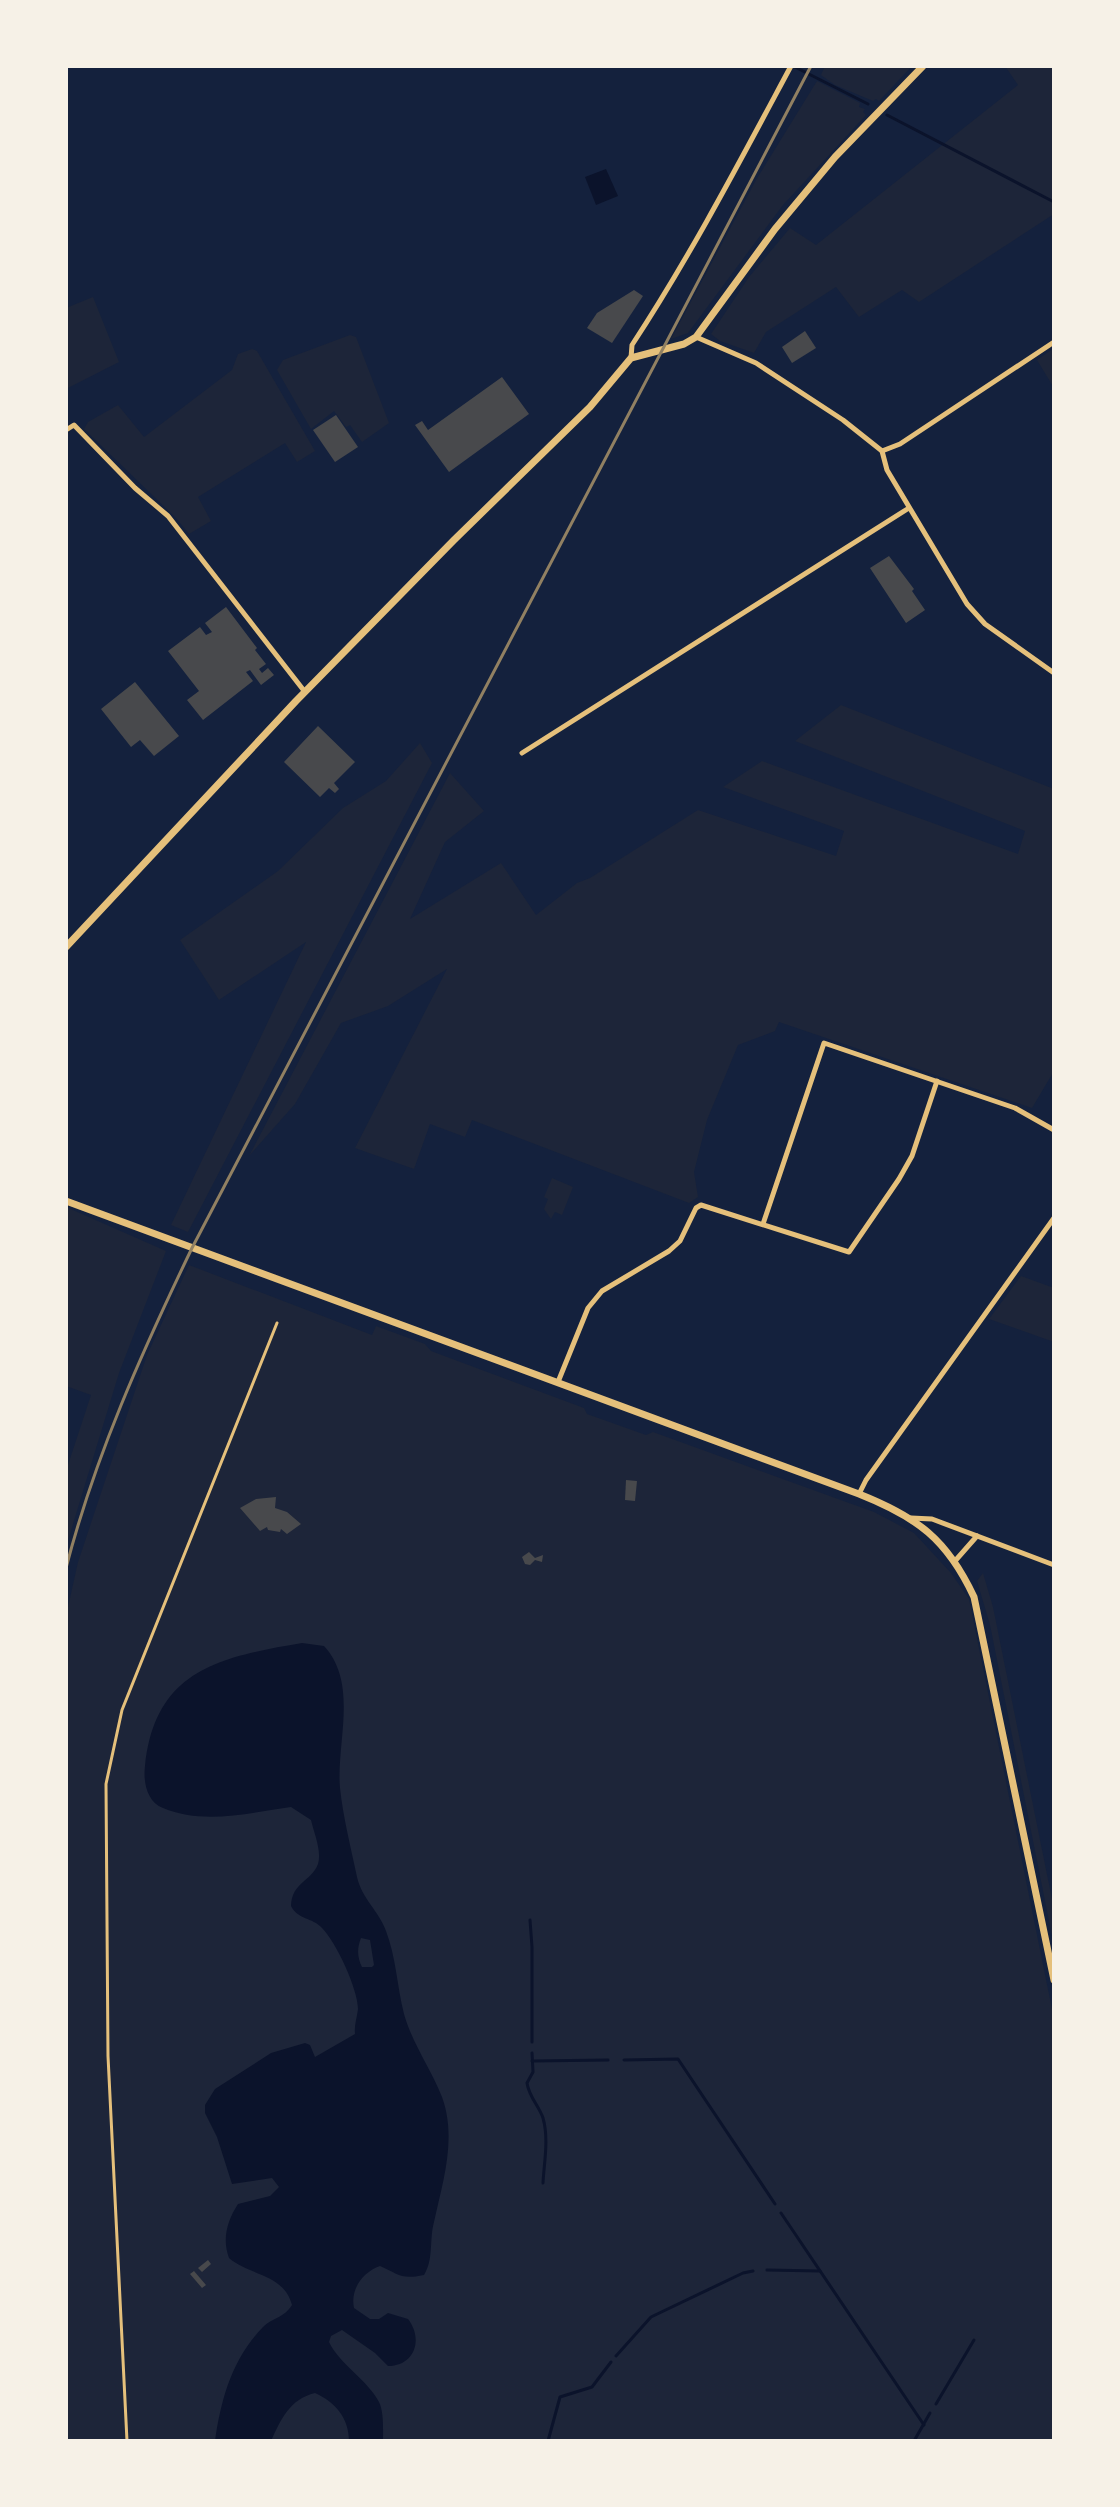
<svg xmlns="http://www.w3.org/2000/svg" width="1120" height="2507" viewBox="0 0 1120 2507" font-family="'Fira Sans',sans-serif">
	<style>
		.green { fill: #1d2539 }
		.water { fill: #0b132b; fill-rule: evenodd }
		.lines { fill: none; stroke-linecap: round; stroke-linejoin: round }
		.stream { stroke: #0b132b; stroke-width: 3 }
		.building { fill: #48494c }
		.service { stroke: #e5c07b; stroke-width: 3 }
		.minor { stroke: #e5c07b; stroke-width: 5 }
		.tertiary { stroke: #e5c07b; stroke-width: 7 }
		.rail { stroke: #918062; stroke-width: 3 }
	</style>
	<rect width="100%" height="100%" fill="#14213d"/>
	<g class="green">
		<path d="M825,66H912L879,101L876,99L873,101L835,85L821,75Z"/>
		<path d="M1005,66H1054V214L919,302L902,290L859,317L836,287L766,332L754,353L720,341L711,334L749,277L790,228L816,245L1018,85Z"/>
		<path d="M817,81L860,103L859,107L865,109L863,112L866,115L783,205L688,333L671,339L756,180Z"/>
		<path d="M93,297L119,362L66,389V308Z"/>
		<path d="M350,335L356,337L389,423L362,442L350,425L346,427L334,411L311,429L277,370L283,360Z"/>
		<path d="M1054,348V388L1037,360Z"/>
		<path d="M252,349L257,351L315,451L297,462L285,443L198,497L211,521L189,534L176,518L84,429L88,422L118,405L144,437L232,370L238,354Z"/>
		<path d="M841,705L1054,789V1071L1032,1108L779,1022L775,1031L738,1045L707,1120L694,1172L698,1197L689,1203L472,1120L465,1137L430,1124L414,1169L355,1148L447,969L388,1006L341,1023L295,1104L249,1156L450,773L484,811L445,842L410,919L501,863L536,915L577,883L590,878L698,810L836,856L844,831L723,787L762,761L1018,854L1025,831L795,741Z"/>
		<path d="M420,743L432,763L188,1232L171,1225L306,942L219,1000L180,940L278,871L343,808L386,781Z"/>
		<path d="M552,1178L573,1187L562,1215L555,1212L551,1219L544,1209L548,1199L544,1197Z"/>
		<path d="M66,1207L166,1251L119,1373L66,1547V1471L91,1395L66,1386Z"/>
		<path d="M189,1265L372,1335L376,1326L425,1344L431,1351L584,1408L587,1414L646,1435L653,1432L874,1512L914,1533L951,1573L969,1599L1054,2019V2441H66V1616L78,1562L147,1355Z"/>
		<path d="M1021,1276L1054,1288V1342L989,1319Z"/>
		<path d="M983,1573L993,1607L1054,1909V1946L990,1625L977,1581Z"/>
	</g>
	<g class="water">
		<path d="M606,169L618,196L596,205L585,177Z"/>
		<path d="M302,1643L324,1646C359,1684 336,1743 340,1788C343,1817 351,1848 357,1877C362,1899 379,1911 386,1931C396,1957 397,1986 404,2014C412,2043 431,2069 442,2097C457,2138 443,2181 434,2222C429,2240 434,2259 424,2275C400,2280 399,2274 380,2266C363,2272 350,2289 354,2308L370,2319H379L388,2313L408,2319C424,2340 414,2366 388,2366L375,2353L342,2330L331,2336L329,2342C340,2365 367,2379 379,2402C384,2412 383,2430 383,2441H349C349,2418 335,2402 315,2393C290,2399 281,2419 271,2441H215C221,2399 232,2359 263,2327C272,2318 284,2318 292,2305C284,2274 250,2276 229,2258C222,2239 227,2221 238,2204L270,2196L279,2187L272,2178L232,2184L217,2137L205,2113V2105L215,2089L271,2053L305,2043L310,2045L315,2057L355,2034C354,2025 357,2018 358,2009C358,1989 336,1942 322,1928C312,1917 298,1920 291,1906C292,1882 311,1882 318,1864C322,1851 314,1833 311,1820L291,1807C249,1813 203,1825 163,1808C147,1802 143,1782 145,1766C155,1670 219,1657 302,1643ZM361,1938L370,1940L374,1965L372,1967H362C357,1957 357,1948 361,1938Z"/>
	</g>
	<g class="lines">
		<g class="stream">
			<path d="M793,66L868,104"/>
			<path d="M887,115L1054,202"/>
			<path d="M530,1920L532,1947V2042"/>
			<path d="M532,2053L533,2072L527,2083C529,2097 539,2106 543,2118C549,2139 544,2163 543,2183"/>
			<path d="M624,2060L678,2059L775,2204"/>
			<path d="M532,2061L608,2060"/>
			<path d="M781,2213L924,2425"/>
			<path d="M767,2270L820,2271"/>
			<path d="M616,2356L651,2317L743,2273L753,2271"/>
			<path d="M936,2404L974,2340"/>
			<path d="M548,2441L560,2397L592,2387L611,2362"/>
			<path d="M914,2441L930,2413"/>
		</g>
	</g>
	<g class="building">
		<path d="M634,290L643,296L612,343L587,328L597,313Z"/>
		<path d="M805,331L816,348L792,363L782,347Z"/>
		<path d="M502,377L529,414L449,472L415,425L422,421L428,430Z"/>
		<path d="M336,415L358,447L335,462L313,430Z"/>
		<path d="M889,556L914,589L912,591L925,610L906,623L870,568Z"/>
		<path d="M226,607L257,648L255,650L266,664L259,669L262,673L268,668L274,675L261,685L250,670L246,672L253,681L203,720L187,700L199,691L168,651L200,627L206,635L212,632L205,623Z"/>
		<path d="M135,682L179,736L154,756L140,740L131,747L101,709Z"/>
		<path d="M318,726L355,762L334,783L339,789L335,793L329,788L320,797L284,762Z"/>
		<path d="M626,1480L637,1481L635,1501L625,1500Z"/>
		<path d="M276,1497L275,1508L287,1512L301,1524L287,1534L281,1529L280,1532L268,1530L267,1527L260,1531L240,1508L256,1499Z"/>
		<path d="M529,1552L535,1558L543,1555L542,1562L535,1560L530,1565L525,1564L522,1557Z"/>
		<path d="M208,2260L211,2264L202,2272L198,2268Z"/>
		<path d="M194,2271L206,2285L202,2288L190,2274Z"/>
	</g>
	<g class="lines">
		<path class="service" d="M127,2441L108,2056L106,1784L122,1710L277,1323"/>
		<g class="minor">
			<path d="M696,337L756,363L843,420L882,451L887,470L967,604L985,624L1054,673"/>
			<path d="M631,358L632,345C691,255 740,161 791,66"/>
			<path d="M66,430L74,425L135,488L168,516L305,692"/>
			<path d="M882,451L900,444L1054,342"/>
			<path d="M522,753L909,508"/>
			<path d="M763,1224L824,1043L1015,1108L1054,1130"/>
			<path d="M558,1382L588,1308L602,1291L669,1251L680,1241L696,1208L701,1205L849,1252L899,1179L912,1156L937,1081"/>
			<path d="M859,1494L866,1480L1054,1218"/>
			<path d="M911,1518L932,1519L1054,1565"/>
			<path d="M955,1561L977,1536"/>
		</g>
		<g class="tertiary">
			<path d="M66,947L296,701L454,540L590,407L631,358L684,344L696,337L775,229L835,157L923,66"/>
			<path d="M66,1201L859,1494C917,1517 947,1539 974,1597L1054,1980"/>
		</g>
		<path class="rail" d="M66,1568C95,1456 142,1352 192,1248L811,66"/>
	</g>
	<rect width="1120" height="2507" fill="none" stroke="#f6f1e7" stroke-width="136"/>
</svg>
